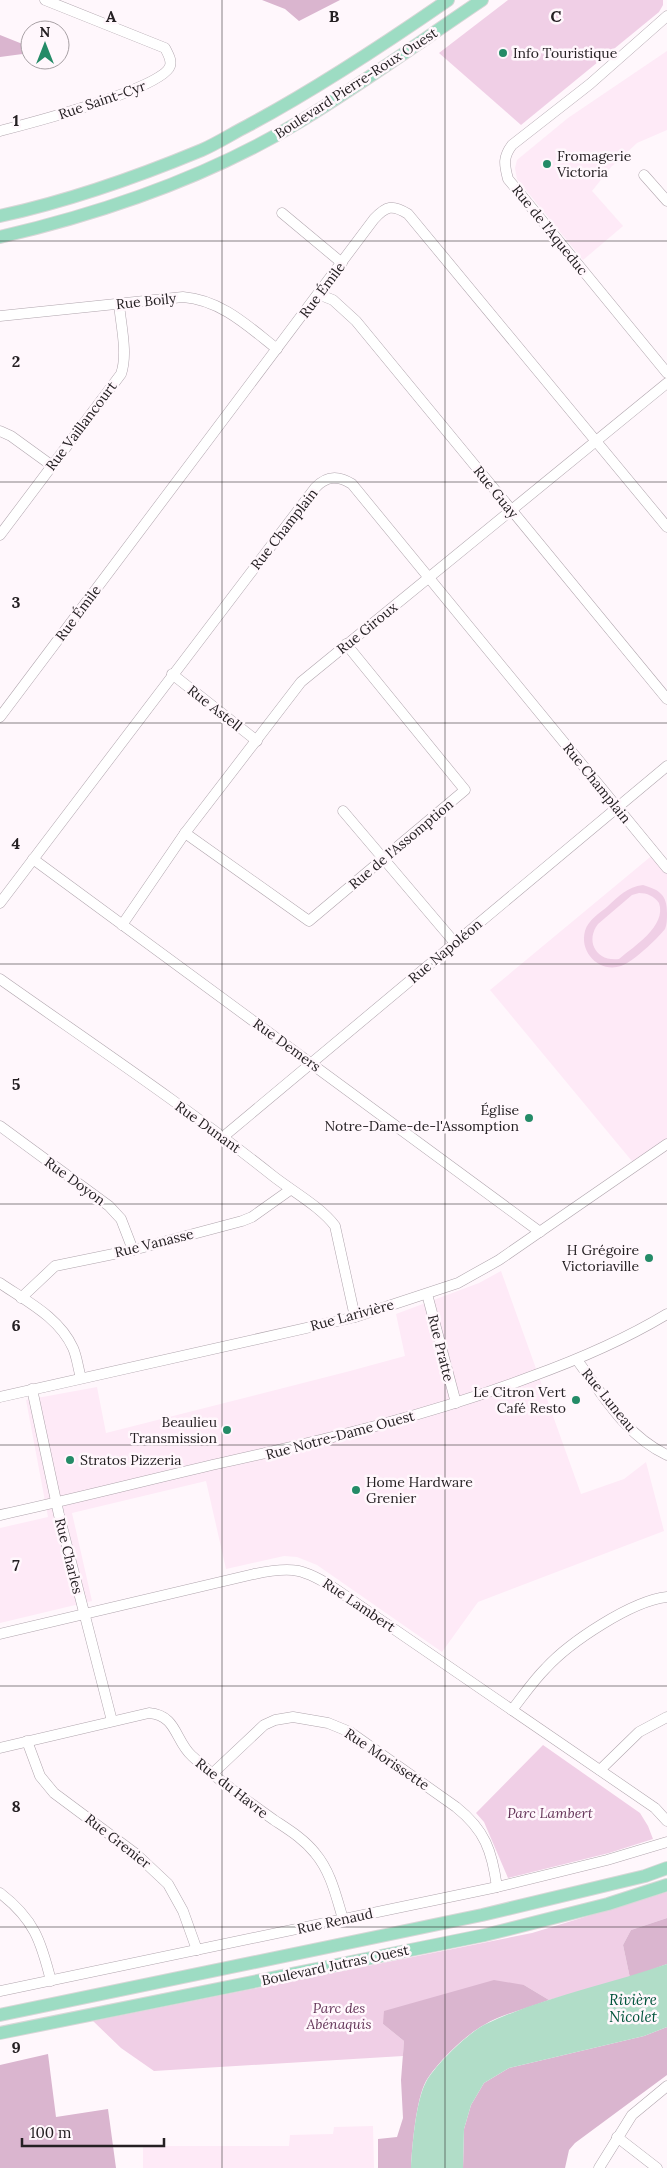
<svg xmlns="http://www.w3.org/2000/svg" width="667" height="2168" viewBox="0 0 667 2168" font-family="Lora,serif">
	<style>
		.built { fill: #feeaf7 }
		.green { fill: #f0cfe6; fill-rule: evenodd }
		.forest { fill: #dab5cf }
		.water { fill: #b1ddc8 }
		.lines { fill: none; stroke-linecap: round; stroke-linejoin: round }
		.minor-casing { stroke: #b0a5ad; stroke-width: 11 }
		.major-casing { stroke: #d8d7d7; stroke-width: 14 }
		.minor { stroke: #fff; stroke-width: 10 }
		.major { stroke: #9ddcc3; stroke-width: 12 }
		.grid { fill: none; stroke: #252023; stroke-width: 1; stroke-opacity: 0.55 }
		.poi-dot { fill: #248b67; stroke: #fff7fc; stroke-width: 2 }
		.labels { text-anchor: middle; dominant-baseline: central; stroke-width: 5; stroke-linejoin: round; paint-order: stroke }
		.poi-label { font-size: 14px; fill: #252023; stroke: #fff7fc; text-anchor: start }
		.street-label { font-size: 14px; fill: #252023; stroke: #fff7fc }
		.park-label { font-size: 14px; font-style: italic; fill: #653559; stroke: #fff7fc }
		.water-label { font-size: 15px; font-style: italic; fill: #00543b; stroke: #fff7fc }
		.grid-label { font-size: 16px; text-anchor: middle; font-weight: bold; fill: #252023; stroke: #fff7fc; stroke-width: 5; stroke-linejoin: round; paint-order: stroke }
	</style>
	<rect width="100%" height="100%" fill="#fff7fc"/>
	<g class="built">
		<path d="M667,51V130L637,143L611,167L592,191L623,226L583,260L517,179L515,168L517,160L568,118Z"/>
		<path d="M655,853L667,868V1144L636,1166L490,990Z"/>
		<path d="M501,1271L581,1494L624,1479L646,1462L664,1531L478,1602L442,1652L317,1565L297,1557L284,1556L226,1569L206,1481L72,1513L92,1601L0,1623V1528L48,1517L26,1400L97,1387L106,1433L350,1371L405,1356L396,1314L479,1283Z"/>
		<path d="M373,2126L374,2168H143V2146H289L290,2135L333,2134L334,2127Z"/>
	</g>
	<g class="green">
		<path d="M508,0H663V5L659,12L521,125L439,53Z"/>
		<path d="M643,885C660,890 667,895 667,913C667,919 667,924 665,929C657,939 633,962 621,966C600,973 579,953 585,931C588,920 600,913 608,906C619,896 627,887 643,885ZM639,893C647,893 654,896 659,903C667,926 633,947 619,959C596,962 585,941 598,924L632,895Z"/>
		<path d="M543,1745L640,1813L648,1826L653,1839L609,1853L508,1878L484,1822L476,1813Z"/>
		<path d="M667,1892V1918L631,1930L623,1945L630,1978L549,2000L524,1985L383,2024L404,2041L403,2056L154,2071L121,2048L93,2021L532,1933Z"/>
	</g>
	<g class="forest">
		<path d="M262,0H340L299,21L285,9Z"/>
		<path d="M0,35L30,47V53L0,57Z"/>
		<path d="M667,1918V1964L630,1978L623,1945L631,1930Z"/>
		<path d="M494,1980L524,1985L549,2000C529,2008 502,2014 484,2025C465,2035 437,2063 426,2081C416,2099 412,2147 411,2168H378V2139L397,2137L403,2118L401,2080L404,2041L383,2024L384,2011Z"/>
		<path d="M667,2027V2075L575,2143L569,2150L565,2168H463L464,2129L471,2105L484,2083L509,2068L644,2036Z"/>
		<path d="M48,2054L56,2117L108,2109L116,2168H0V2065Z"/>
	</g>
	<path class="water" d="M667,1964V2027L644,2036L509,2068L484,2083L471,2105L464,2129L463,2168H411C412,2146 416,2100 426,2082C435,2065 469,2032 486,2024C543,1997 607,1985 667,1964Z"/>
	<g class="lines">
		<defs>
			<g id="minor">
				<path d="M667,16L590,84L512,145C503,157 504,164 508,179L667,373"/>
				<path d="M0,131C27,124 163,89 170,66C172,60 168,54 165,48L45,0"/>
				<path d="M644,175L667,201"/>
				<path d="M282,213L342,263"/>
				<path d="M318,294L333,300L356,321L667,699"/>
				<path d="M0,316L183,297C221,300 248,326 277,349"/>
				<path d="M0,431L11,436L51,465"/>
				<path d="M0,535L121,374C128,354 121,326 119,304"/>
				<path d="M172,674L257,741"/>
				<path d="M0,717L374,219C386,206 392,204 408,214L667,527"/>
				<path d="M343,811L455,943"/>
				<path d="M185,833L309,921L465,790L346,644"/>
				<path d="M33,859L540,1232"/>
				<path d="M0,903L315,488C326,476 338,475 352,484L667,868"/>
				<path d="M122,925L185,833L301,682L667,383"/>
				<path d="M0,979C92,1044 185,1106 273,1176C292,1191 321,1207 335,1226L355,1317"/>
				<path d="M0,1126L109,1206L121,1219L133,1250"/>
				<path d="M223,1137L667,766"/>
				<path d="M0,1283C26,1301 59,1317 73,1348C77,1357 78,1368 81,1378"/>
				<path d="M427,1294L456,1403"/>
				<path d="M21,1298L55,1266L133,1250L242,1221L252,1217L290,1190"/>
				<path d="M577,1360C603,1395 626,1436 667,1455"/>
				<path d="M32,1389L59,1515L112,1721"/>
				<path d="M0,1397L355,1317L458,1283L499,1260L667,1144"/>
				<path d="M0,1515C74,1499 147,1480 221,1463C325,1440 430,1415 530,1377C577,1360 624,1340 667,1314"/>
				<path d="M0,1634L254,1574C292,1566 304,1568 337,1590L655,1808L667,1821"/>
				<path d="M512,1710C523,1696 533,1681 546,1668C570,1642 631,1601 667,1597"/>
				<path d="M27,1741L40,1776L54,1793L136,1854L168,1884L183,1911L197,1950"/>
				<path d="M0,1748L149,1713C177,1715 175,1741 192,1756C218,1780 246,1800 274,1820C289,1830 304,1839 315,1853C331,1872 336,1896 343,1919"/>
				<path d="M600,1770L639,1732L667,1717"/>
				<path d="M212,1774L264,1725L275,1720L293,1717L328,1723L350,1732L456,1807C485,1830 492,1851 497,1887"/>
				<path d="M0,1893C34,1919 41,1941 51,1981"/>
				<path d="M0,1991L497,1887L607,1860L667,1842"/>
				<path d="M617,2137L657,2168"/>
				<path d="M599,2168L632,2115L667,2086"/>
			</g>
			<g id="major">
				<path d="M0,216C69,201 137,177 202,150C218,143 233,133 249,125C318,88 383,45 448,0"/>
				<path d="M0,237C103,213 208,177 299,122C362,84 421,41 482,0"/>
				<path d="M0,2015L482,1915L645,1876L667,1868"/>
				<path d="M0,2033L485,1935L608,1904L667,1885"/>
			</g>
		</defs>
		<use href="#minor" class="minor-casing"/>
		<use href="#major" class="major-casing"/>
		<use href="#minor" class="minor"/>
		<use href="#major" class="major"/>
	</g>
	<path class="grid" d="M222,0V2168M445,0V2168M0,241H667M0,482H667M0,723H667M0,964H667M0,1204H667M0,1445H667M0,1686H667M0,1927H667"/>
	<g class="poi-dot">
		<circle cx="503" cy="53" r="5"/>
		<circle cx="547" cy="164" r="5"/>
		<circle cx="529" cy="1118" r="5"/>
		<circle cx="649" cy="1258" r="5"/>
		<circle cx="576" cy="1400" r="5"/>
		<circle cx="227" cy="1430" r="5"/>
		<circle cx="70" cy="1460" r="5"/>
		<circle cx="356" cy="1490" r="5"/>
	</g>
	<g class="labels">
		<g class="poi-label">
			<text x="513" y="53">Info Touristique</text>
			<text x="557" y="156">Fromagerie<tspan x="557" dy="16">Victoria</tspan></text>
			<text x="519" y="1110" text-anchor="end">Église<tspan x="519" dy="16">Notre-Dame-de-l'Assomption</tspan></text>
			<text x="639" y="1250" text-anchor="end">H Grégoire<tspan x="639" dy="16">Victoriaville</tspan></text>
			<text x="566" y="1392" text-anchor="end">Le Citron Vert<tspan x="566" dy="16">Café Resto</tspan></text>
			<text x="217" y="1422" text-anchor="end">Beaulieu<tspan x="217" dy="16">Transmission</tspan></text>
			<text x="80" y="1460">Stratos Pizzeria</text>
			<text x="366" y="1482">Home Hardware<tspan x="366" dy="16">Grenier</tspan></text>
		</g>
		<g class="street-label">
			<text transform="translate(356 83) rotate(-33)">Boulevard Pierre-Roux Ouest</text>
			<text transform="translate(102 100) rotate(-19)">Rue Saint-Cyr</text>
			<text transform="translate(550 230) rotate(51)">Rue de l'Aqueduc</text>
			<text transform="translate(322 290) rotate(-53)">Rue Émile</text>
			<text transform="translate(146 301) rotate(-6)">Rue Boily</text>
			<text transform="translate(81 426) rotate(-53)">Rue Vaillancourt</text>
			<text transform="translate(496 492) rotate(51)">Rue Guay</text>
			<text transform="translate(284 529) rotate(-52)">Rue Champlain</text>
			<text transform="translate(78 613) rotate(-53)">Rue Émile</text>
			<text transform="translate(367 628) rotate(-39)">Rue Giroux</text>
			<text transform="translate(215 708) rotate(38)">Rue Astell</text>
			<text transform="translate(597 783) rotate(51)">Rue Champlain</text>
			<text transform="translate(401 844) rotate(-40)">Rue de l'Assomption</text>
			<text transform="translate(445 951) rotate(-40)">Rue Napoléon</text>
			<text transform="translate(287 1045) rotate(36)">Rue Demers</text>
			<text transform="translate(208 1127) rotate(36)">Rue Dunant</text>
			<text transform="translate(75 1181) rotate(36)">Rue Doyon</text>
			<text transform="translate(154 1243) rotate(-14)">Rue Vanasse</text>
			<text transform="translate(352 1315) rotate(-15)">Rue Larivière</text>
			<text transform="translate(441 1348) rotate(76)">Rue Pratte</text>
			<text transform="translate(609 1400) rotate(51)">Rue Luneau</text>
			<text transform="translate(340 1435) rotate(-15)">Rue Notre-Dame Ouest</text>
			<text transform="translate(69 1556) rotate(76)">Rue Charles</text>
			<text transform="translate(359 1605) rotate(34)">Rue Lambert</text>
			<text transform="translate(387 1759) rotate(34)">Rue Morissette</text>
			<text transform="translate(232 1788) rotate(38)">Rue du Havre</text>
			<text transform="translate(118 1841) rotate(38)">Rue Grenier</text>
			<text transform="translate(335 1921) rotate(-12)">Rue Renaud</text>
			<text transform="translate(335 1965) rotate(-12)">Boulevard Jutras Ouest</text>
		</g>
		<g class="park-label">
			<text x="550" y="1813">Parc Lambert</text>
			<text x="339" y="2008">Parc des<tspan x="339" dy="16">Abénaquis</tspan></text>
		</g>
		<g class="water-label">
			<text x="633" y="1999">Rivière<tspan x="633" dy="17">Nicolet</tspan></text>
		</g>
	</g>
	<g class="grid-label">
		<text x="111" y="22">A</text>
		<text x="334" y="22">B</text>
		<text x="556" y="22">C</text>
		<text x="16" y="126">1</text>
		<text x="16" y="367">2</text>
		<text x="16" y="608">3</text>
		<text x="16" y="849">4</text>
		<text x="16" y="1090">5</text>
		<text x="16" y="1331">6</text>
		<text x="16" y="1571">7</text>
		<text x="16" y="1812">8</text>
		<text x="16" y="2053">9</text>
	</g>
	<g transform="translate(45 45)"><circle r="24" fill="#fff7fc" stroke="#a8a1a5"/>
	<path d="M0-4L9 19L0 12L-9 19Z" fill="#248b67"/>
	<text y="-8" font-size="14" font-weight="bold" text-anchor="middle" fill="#252023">N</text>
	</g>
	<path d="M22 2138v8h142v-8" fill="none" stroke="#252023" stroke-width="2.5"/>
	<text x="30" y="2138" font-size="15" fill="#252023" stroke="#fff7fc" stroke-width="4" paint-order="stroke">100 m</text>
</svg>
